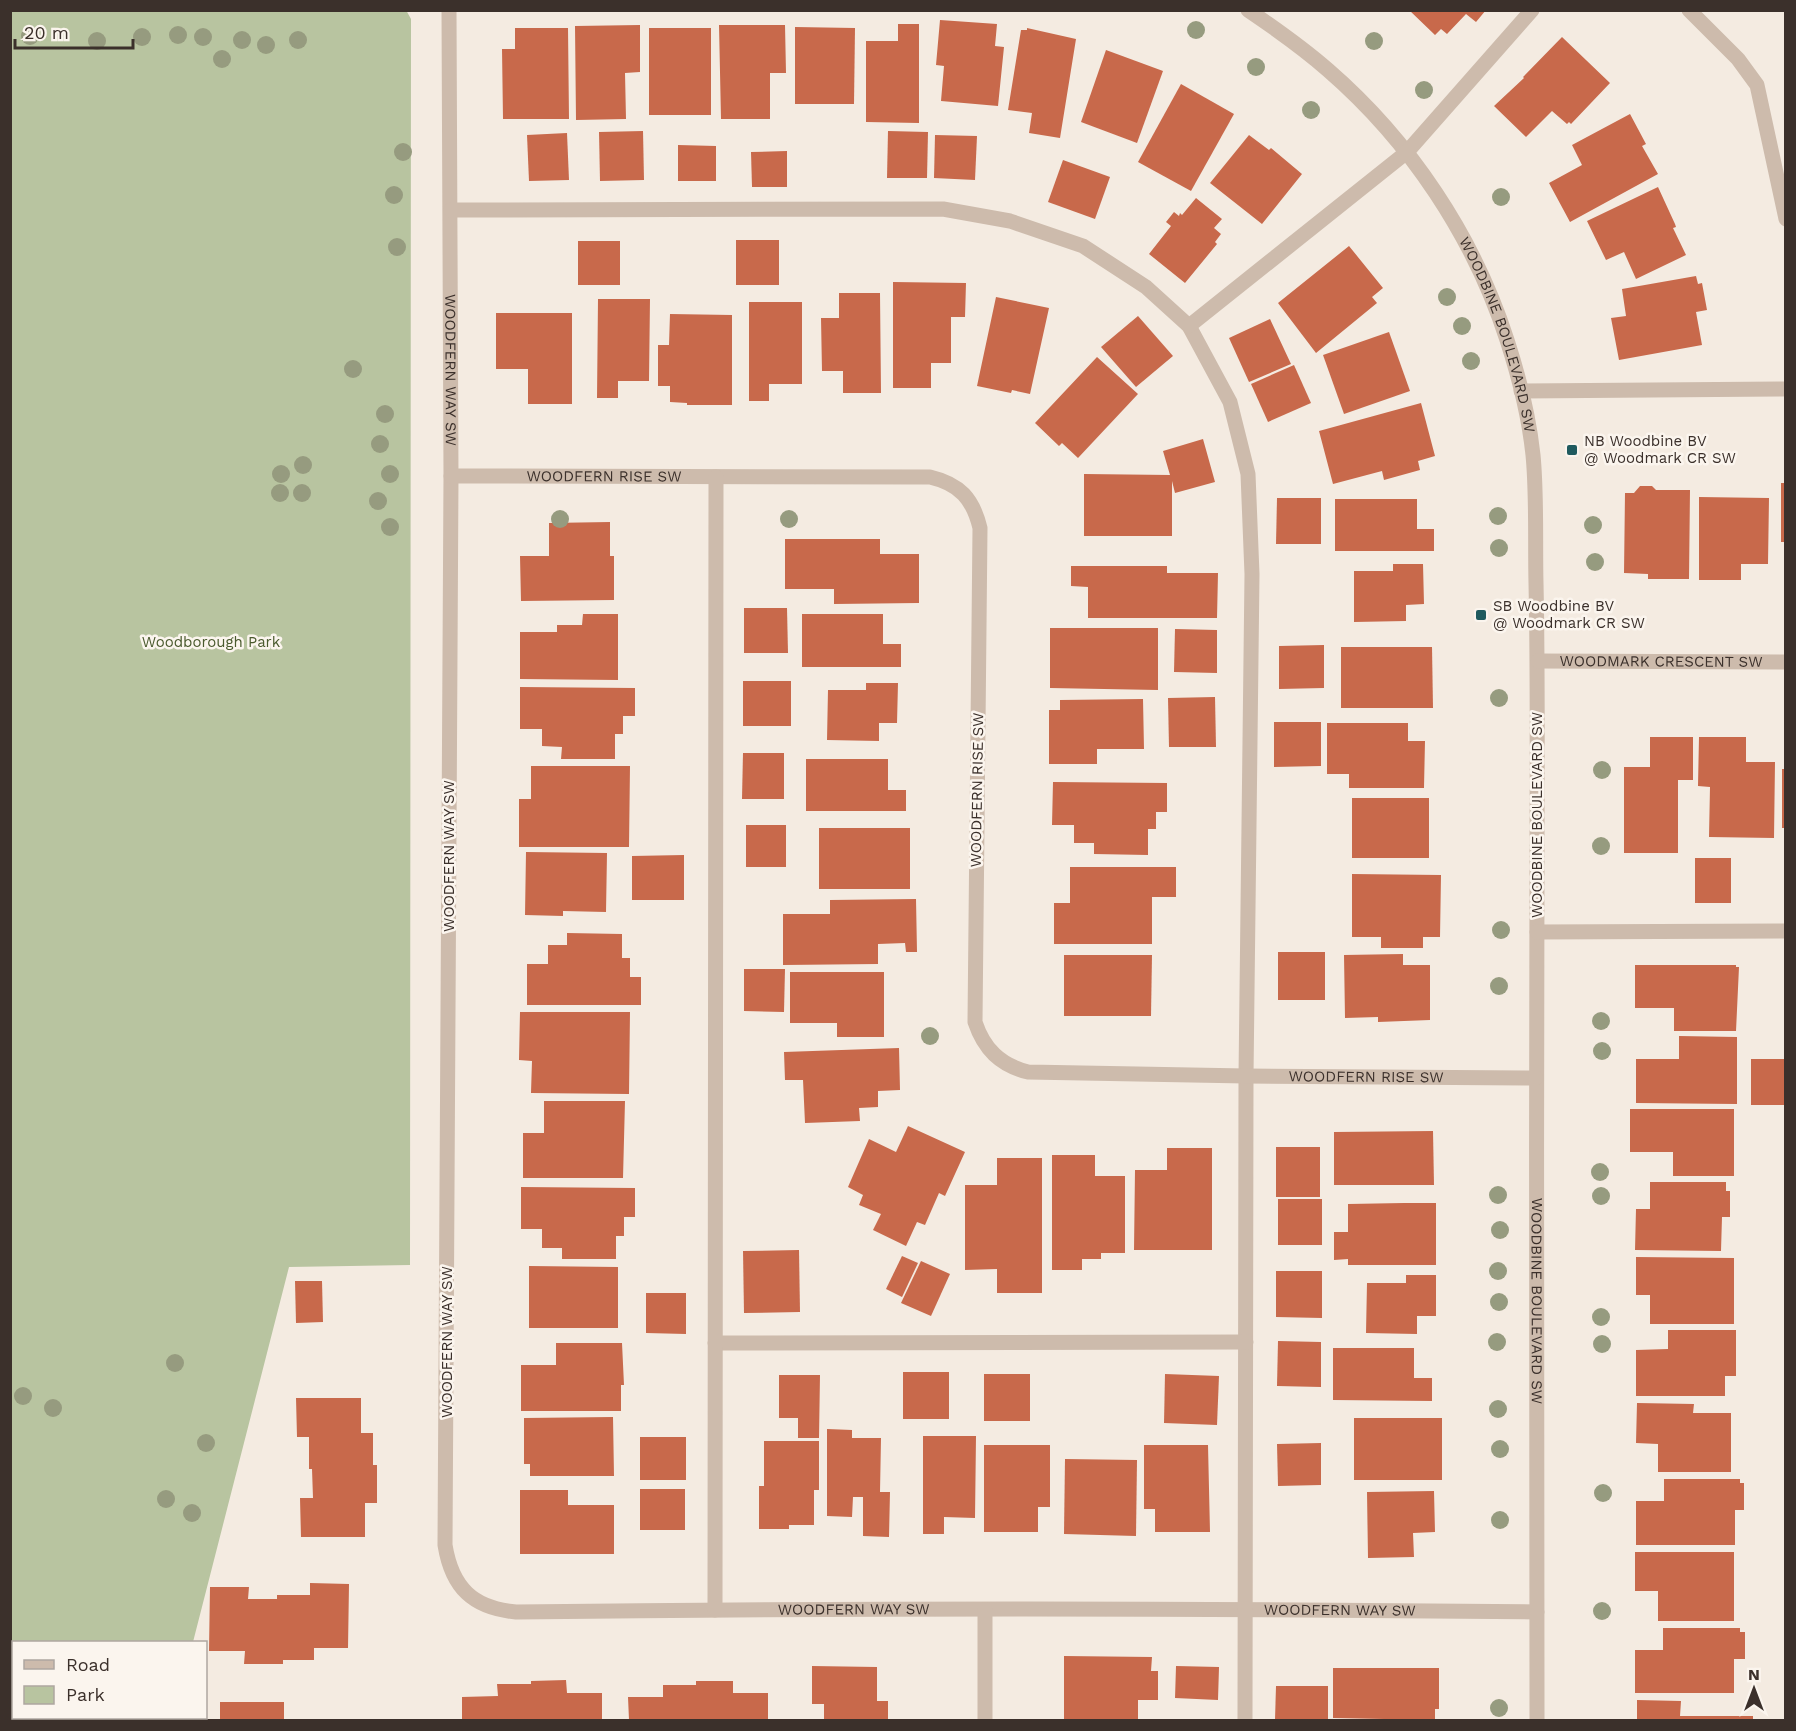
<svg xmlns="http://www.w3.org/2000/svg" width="1796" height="1731" viewBox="0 0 1796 1731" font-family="'Work Sans',sans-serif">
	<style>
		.green { fill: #b8c4a0 }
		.building { fill: #c8694b }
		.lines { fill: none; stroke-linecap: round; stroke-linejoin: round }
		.minor { stroke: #cdbbac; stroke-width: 15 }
		.tree { fill: #969b7f }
		.poi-dot { fill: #1f5a5e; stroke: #fbf5ee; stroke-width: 2 }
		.labels { text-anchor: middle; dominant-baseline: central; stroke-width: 5; stroke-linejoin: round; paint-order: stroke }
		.street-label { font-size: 15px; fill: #3b302b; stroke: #fbf5ee }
		.poi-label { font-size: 15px; fill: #3b302b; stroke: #fbf5ee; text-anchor: start }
		.park-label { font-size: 15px; fill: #4a5a2e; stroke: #fbf5ee }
	</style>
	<rect width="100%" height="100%" fill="#f4ebe1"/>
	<path class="green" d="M11,10H406L411,19L410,1265L289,1267L193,1642H14V1718H174V1720H11Z"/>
	<g class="building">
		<path d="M1409,10H1486L1476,22L1466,14L1447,34L1441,29L1435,35Z"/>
		<path d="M940,20L997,24L995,46L1004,47L998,106L941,101L944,66L936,65Z"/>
		<path d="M898,24H919V123L866,122V41H898Z"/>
		<path d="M640,25V72L625,73L626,119L576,120L575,26Z"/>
		<path d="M719,25H785L786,73H770V119H721Z"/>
		<path d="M795,27L855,28L854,104H795Z"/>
		<path d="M515,28H568L569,119H503L502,49H515Z"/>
		<rect x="649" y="28" width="62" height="87"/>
		<path d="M1027,28L1076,39L1060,138L1029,133L1032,113L1008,110L1021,30H1027Z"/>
		<path d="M1562,37L1610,83L1571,124L1569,122L1567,124L1552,111L1526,137L1494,106L1524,78L1523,77Z"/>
		<path d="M1106,50L1163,71L1137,143L1081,122Z"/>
		<path d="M1181,84L1234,114L1191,191L1138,162Z"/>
		<path d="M1630,114L1646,144L1642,146L1658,174L1570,222L1549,183L1582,165L1572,145Z"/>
		<path d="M643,131L644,180L600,181L599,132Z"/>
		<path d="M888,131L928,132L927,178H887Z"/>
		<path d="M567,133L569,180L529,181L527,135Z"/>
		<path d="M935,135L977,136L975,180L934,178Z"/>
		<path d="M1249,135L1269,150L1271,148L1302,174L1262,224L1210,183Z"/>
		<path d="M678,145L716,146V181H678Z"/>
		<path d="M787,151V187H752L751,152Z"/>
		<path d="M1063,160L1110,177L1095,219L1048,202Z"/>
		<path d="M1658,187L1675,224L1676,227L1673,228L1686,255L1636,279L1624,252L1606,260L1587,221Z"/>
		<path d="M1196,198L1222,219L1214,228L1221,234L1215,242L1217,244L1185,283L1149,254L1171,226L1166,222L1174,212L1179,216L1180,213L1182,215Z"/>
		<rect x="736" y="240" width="43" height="45"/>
		<rect x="578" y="241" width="42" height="44"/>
		<path d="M1349,246L1383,288L1372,297L1377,303L1316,353L1278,303Z"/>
		<path d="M1696,276L1698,284L1702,283L1707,310L1696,312L1702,345L1619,360L1611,318L1626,316L1622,289Z"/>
		<path d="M893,282L966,283L965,317H951V363H931V388H893Z"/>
		<path d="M839,293H880L881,393H843V371H822L821,318H839Z"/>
		<path d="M996,297L1049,308L1030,394L1012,390L1011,393L977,386Z"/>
		<path d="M598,299H650L649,381H618V398H597Z"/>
		<path d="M749,302H802V384H769V401H749Z"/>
		<path d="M496,313H572V404H528V369H496Z"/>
		<path d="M670,314L732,315V405H687V403L670,402V386H658V345H669Z"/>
		<path d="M1138,316L1173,356L1136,387L1101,347Z"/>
		<path d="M1270,319L1291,364L1249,382L1229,338Z"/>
		<path d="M1389,332L1410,391L1344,414L1323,355Z"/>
		<path d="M1097,357L1138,394L1078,458L1062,443L1059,446L1035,423Z"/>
		<path d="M1294,365L1311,403L1268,422L1251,384Z"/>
		<path d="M1421,403L1435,456L1418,461L1420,470L1384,480L1382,471L1333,484L1319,431Z"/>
		<path d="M1203,439L1215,482L1175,493L1172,481V536H1084V474L1170,475L1163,451Z"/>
		<rect x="1781" y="483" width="5" height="59"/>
		<path d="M1640,486H1652L1656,490H1690L1689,579H1648V574L1624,573L1625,493H1634Z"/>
		<path d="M1699,497L1769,498L1768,564H1741V580H1699Z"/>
		<path d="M1277,498H1321V544H1276Z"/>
		<path d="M1335,499H1417V529H1434V551H1335Z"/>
		<path d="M610,522V556H614V600L521,601L520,556H549V523Z"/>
		<path d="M785,539H880V554H919V603L834,604V589H785Z"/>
		<path d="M1393,564H1423L1424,604L1406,605V621L1354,622V571H1393Z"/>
		<path d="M1071,566H1167V573H1218L1217,618H1088V587L1071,586Z"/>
		<path d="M744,608H787L788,653H744Z"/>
		<path d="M583,614H618V680L520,679V632H557V625H582Z"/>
		<path d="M802,614H883V644H901V667H802Z"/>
		<path d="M1050,628H1158V690L1050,688Z"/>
		<path d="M1175,629L1217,630V673L1174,672Z"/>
		<path d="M1324,645V688L1279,689V646Z"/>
		<path d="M1341,647H1432L1433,708H1341Z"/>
		<rect x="743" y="681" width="48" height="45"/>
		<path d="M866,683H898L897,723H879V741L827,740L828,690H866Z"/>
		<path d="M520,687L635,688V716H623V734H615V759H561L562,747L542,746V729H520Z"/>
		<path d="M1215,697L1216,747H1169L1168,698Z"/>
		<path d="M1143,699L1144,749H1097V764H1049V710H1060V700Z"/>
		<path d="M1274,722H1321V766L1274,767Z"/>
		<path d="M1327,723H1408V741H1425L1424,788H1349V774H1327Z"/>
		<path d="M1650,737H1693V780H1678V853H1624V767H1650Z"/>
		<path d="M1699,737H1746V762H1775L1774,838L1709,837L1710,787L1698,786Z"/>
		<path d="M743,753H784V799H742Z"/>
		<path d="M806,759H888V790H906V811H806Z"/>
		<path d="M531,766H630L629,847H519V799H531Z"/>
		<rect x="1782" y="769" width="4" height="59"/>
		<path d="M1053,782L1167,783V812H1156V829H1148V855L1094,854V843H1074V825H1052Z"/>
		<rect x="1352" y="798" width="77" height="60"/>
		<rect x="746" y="825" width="40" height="42"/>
		<rect x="819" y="828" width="91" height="61"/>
		<path d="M526,852L607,853L606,912L563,911V916L525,915Z"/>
		<path d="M684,855V900H632V856Z"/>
		<rect x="1695" y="858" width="36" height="45"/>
		<path d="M1070,867H1176V897H1152V944H1054V903H1070Z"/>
		<path d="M1352,874L1441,875L1440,937H1423V948H1381V937H1352Z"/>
		<path d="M916,899L917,952H906L905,943L878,944V964L783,965V914H830V900Z"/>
		<path d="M567,933L622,934V958H630V977H641V1005H527V964H548V945H567Z"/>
		<rect x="1278" y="952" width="47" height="48"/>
		<path d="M1403,954V965H1430V1020L1378,1022V1017L1345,1018L1344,955Z"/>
		<path d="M1064,955H1152L1151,1016H1064Z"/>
		<path d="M1635,965H1736V967H1739L1736,1031H1674V1008H1635Z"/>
		<path d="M744,969H785L784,1012L744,1011Z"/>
		<path d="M790,972H884V1037H837V1023H790Z"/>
		<path d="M520,1012H630L629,1094L531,1093L532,1061L519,1060Z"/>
		<path d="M1679,1036L1737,1037V1104L1636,1103V1059H1679Z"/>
		<path d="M899,1048L900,1090L878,1091V1107L859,1108L860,1121L805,1123L803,1080H785L784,1052Z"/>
		<rect x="1751" y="1059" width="35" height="46"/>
		<path d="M544,1101H625L623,1178H523V1133H544Z"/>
		<path d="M1630,1109H1734V1176H1673V1152H1630Z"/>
		<path d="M908,1126L965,1152L945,1196L939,1193L925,1225L917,1222L906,1246L873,1230L881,1214L859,1205L863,1195L848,1187L869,1139L896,1152Z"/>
		<path d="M1433,1131L1434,1185H1334V1132Z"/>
		<rect x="1276" y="1147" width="44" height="50"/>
		<path d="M1167,1148H1212V1250H1134L1135,1170H1167Z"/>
		<path d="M1052,1155H1095V1176H1125V1253H1101V1259H1082V1270H1052Z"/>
		<path d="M997,1158H1042V1293H997V1269L965,1270V1185H997Z"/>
		<path d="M1650,1182H1726V1191H1730V1217H1722L1721,1251L1635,1250L1636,1209H1650Z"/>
		<path d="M521,1187L635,1188V1217H624V1236H616V1259H562V1248H542V1229H521Z"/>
		<rect x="1278" y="1199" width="44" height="46"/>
		<path d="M1404,1203H1436V1265H1348V1259L1334,1260V1232H1348V1204Z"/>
		<path d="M799,1250L800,1312L744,1313L743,1251Z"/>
		<path d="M902,1256L918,1263L902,1297L886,1289Z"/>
		<path d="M1636,1257L1734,1258V1324H1650V1295H1636Z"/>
		<path d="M921,1261L950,1274L931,1316L901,1303Z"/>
		<path d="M529,1266L618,1267V1328H529Z"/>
		<path d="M1276,1271H1322V1318L1276,1317Z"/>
		<path d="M1406,1275H1436V1316H1417V1334L1366,1333L1367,1283H1406Z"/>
		<path d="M295,1281H322L323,1322L296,1323Z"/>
		<path d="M646,1293H686V1334L646,1333Z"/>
		<path d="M1668,1330H1736V1376H1725V1396H1636V1350L1668,1349Z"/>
		<path d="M1278,1341L1321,1342V1387L1277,1386Z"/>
		<path d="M556,1343H622L624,1385H621V1411H521V1365H556Z"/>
		<path d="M1333,1348H1414V1378H1432V1401L1333,1400Z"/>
		<rect x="903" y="1372" width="46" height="47"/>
		<rect x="984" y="1374" width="46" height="47"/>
		<path d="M1165,1374L1219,1376L1217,1425L1164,1423Z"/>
		<path d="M779,1375H820L819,1438H798V1418H779Z"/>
		<path d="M296,1398H361V1433H373V1465H377V1503H365V1537H301L300,1498H313L312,1469H309V1437H297Z"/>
		<path d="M1637,1403L1694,1404L1693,1413H1731V1472H1658V1444L1636,1443Z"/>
		<path d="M613,1417L614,1476H530V1464H524V1418Z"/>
		<rect x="1354" y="1418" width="88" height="62"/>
		<path d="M827,1429L852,1430V1438H881L880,1492H890L889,1537L863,1536V1497H853L852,1517L827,1516Z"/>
		<path d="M923,1436H976L975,1518L944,1517V1534H923Z"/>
		<rect x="640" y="1437" width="46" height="43"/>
		<path d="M764,1441H819V1490H814V1525H789V1529H759V1486H764Z"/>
		<path d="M1321,1443V1485L1278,1486L1277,1444Z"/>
		<path d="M984,1445H1050V1507H1038V1532H984Z"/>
		<path d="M1144,1445H1208L1210,1532H1155V1509H1144Z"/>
		<path d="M1065,1459L1137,1460L1136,1536L1064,1534Z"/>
		<path d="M1664,1479H1740V1483H1744V1510H1735V1545H1636V1501H1664Z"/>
		<rect x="640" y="1489" width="45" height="41"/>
		<path d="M520,1490H568V1505H614V1554H520Z"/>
		<path d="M1434,1491L1435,1532L1413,1533L1414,1557L1368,1558L1367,1492Z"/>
		<path d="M1635,1552H1734V1621H1658V1591H1635Z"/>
		<path d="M310,1583L349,1584L348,1648H314V1660H283V1664H244L245,1651H209L210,1587H249L248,1599H277V1595H310Z"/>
		<path d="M1663,1628H1740V1632H1745V1659H1734V1693H1635V1650H1663Z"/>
		<path d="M1064,1656L1152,1657L1151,1671H1158V1700H1138V1720H1064Z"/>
		<path d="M812,1666L877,1667V1701H888V1720H824V1704H812Z"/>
		<path d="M1176,1666L1219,1667L1218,1700L1175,1698Z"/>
		<path d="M1333,1668H1439V1709H1435V1720L1333,1718Z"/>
		<path d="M566,1680L567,1693H602V1720H462V1697L498,1696L497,1684H531V1681Z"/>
		<path d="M696,1681H733V1693H768V1720H629L628,1697H663V1685H696Z"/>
		<path d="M1276,1686H1328V1720H1275Z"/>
		<path d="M1637,1700L1681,1701L1680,1716H1753V1720H1637Z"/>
		<rect x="220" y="1702" width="64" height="18"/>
	</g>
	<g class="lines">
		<g class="minor">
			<path id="s1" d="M449,10L451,476L445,1545C452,1588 473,1608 516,1612C857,1608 1197,1608 1537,1612"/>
			<path id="s2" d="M1248,10C1276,29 1303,48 1328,70C1410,141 1474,237 1507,340C1519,377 1529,417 1533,455C1537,496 1535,542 1536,583C1538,677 1537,771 1537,865C1536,1150 1537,1435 1537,1720"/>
			<path d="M1689,10L1738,59L1757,85L1786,219"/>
			<path d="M451,210L943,209L1010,221L1083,246L1146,287L1189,326L1230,402L1248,474L1252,574L1246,1076L1245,1720"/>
			<path d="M1189,326L1407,152L1532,10"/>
			<path d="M1521,391L1786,389"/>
			<path id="s3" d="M451,476L930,477C960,484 973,499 980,528L975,1022C984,1049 1000,1065 1028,1072L1246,1076L1536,1078"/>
			<path id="s4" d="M1538,661L1786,662"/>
			<path d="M1537,932L1786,931"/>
			<path d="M715,1343L1246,1342"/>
			<path d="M715,1610L716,477"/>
			<path d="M985,1720V1610"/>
		</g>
	</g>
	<g class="tree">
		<circle cx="1196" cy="30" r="9"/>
		<circle cx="178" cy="35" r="9"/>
		<circle cx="30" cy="36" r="9"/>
		<circle cx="142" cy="37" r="9"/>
		<circle cx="203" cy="37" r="9"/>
		<circle cx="242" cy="40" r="9"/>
		<circle cx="298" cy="40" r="9"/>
		<circle cx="97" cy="41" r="9"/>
		<circle cx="1374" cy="41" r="9"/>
		<circle cx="266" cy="45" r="9"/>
		<circle cx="222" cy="59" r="9"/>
		<circle cx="1256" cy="67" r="9"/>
		<circle cx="1424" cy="90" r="9"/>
		<circle cx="1311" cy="110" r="9"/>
		<circle cx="403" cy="152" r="9"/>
		<circle cx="394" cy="195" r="9"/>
		<circle cx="1501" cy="197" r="9"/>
		<circle cx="397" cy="247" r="9"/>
		<circle cx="1447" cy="297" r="9"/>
		<circle cx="1462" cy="326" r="9"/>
		<circle cx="1471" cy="361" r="9"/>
		<circle cx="353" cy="369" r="9"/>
		<circle cx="385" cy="414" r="9"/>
		<circle cx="380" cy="444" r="9"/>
		<circle cx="303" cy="465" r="9"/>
		<circle cx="281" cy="474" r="9"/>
		<circle cx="390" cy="474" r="9"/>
		<circle cx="280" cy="493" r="9"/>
		<circle cx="302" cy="493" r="9"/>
		<circle cx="378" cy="501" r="9"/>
		<circle cx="1498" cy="516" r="9"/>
		<circle cx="560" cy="519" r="9"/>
		<circle cx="789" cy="519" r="9"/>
		<circle cx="1593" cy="525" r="9"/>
		<circle cx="390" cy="527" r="9"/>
		<circle cx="1499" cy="548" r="9"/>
		<circle cx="1595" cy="562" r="9"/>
		<circle cx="1499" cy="698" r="9"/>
		<circle cx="1602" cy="770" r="9"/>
		<circle cx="1601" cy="846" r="9"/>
		<circle cx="1501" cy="930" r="9"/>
		<circle cx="1499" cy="986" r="9"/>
		<circle cx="1601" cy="1021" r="9"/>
		<circle cx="930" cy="1036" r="9"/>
		<circle cx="1602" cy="1051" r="9"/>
		<circle cx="1600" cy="1172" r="9"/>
		<circle cx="1498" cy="1195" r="9"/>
		<circle cx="1601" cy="1196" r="9"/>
		<circle cx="1500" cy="1230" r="9"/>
		<circle cx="1498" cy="1271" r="9"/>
		<circle cx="1499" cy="1302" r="9"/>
		<circle cx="1601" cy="1317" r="9"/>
		<circle cx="1497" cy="1342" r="9"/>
		<circle cx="1602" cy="1344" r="9"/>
		<circle cx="175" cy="1363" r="9"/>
		<circle cx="23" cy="1396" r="9"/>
		<circle cx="53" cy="1408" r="9"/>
		<circle cx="1498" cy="1409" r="9"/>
		<circle cx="206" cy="1443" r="9"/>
		<circle cx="1500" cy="1449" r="9"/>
		<circle cx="1603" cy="1493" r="9"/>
		<circle cx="166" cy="1499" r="9"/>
		<circle cx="192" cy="1513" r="9"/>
		<circle cx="1500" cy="1520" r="9"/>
		<circle cx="1602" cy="1611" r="9"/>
		<circle cx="1499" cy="1708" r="9"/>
	</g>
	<g class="poi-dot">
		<rect x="1566" y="444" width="12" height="12" rx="3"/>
		<rect x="1475" y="609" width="12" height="12" rx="3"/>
	</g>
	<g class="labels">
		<g class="street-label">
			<text stroke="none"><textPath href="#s2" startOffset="420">WOODBINE BOULEVARD SW</textPath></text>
			<text stroke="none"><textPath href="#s1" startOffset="360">WOODFERN WAY SW</textPath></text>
			<text stroke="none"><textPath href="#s3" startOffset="153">WOODFERN RISE SW</textPath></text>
			<text stroke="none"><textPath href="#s4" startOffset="123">WOODMARK CRESCENT SW</textPath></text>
			<text transform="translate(977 790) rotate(-89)">WOODFERN RISE SW</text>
			<text transform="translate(1537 815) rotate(-90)">WOODBINE BOULEVARD SW</text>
			<text transform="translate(449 856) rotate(-90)">WOODFERN WAY SW</text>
			<text stroke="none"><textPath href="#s3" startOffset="1464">WOODFERN RISE SW</textPath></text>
			<text stroke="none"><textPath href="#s2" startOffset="1392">WOODBINE BOULEVARD SW</textPath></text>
			<text transform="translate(447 1342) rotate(-90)">WOODFERN WAY SW</text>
			<text stroke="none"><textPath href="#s1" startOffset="1980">WOODFERN WAY SW</textPath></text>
			<text stroke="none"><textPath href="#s1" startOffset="2466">WOODFERN WAY SW</textPath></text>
		</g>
		<g class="poi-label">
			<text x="1584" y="441">NB Woodbine BV<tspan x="1584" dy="17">@ Woodmark CR SW</tspan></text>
			<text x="1493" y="606">SB Woodbine BV<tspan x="1493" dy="17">@ Woodmark CR SW</tspan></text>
		</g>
		<g class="park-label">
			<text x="211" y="642">Woodborough Park</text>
		</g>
	</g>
	<rect width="1796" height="1731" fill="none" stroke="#3b302b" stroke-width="24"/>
	<rect x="12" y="1641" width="195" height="78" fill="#fbf5ee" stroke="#aea6a0" stroke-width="1.5"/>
	<rect x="24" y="1660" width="30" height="9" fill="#cdbbac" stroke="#aea6a0" stroke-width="1.5"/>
	<text x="66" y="1671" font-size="18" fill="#3b302b">Road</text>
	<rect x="24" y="1686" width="30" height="18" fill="#b8c4a0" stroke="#aea6a0" stroke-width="1.5"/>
	<text x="66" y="1701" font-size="18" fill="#3b302b">Park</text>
	<g transform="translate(1754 1689)" stroke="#fbf5ee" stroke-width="4.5" paint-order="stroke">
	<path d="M0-4.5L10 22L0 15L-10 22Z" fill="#3b302b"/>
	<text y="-9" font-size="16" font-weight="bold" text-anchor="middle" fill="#3b302b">N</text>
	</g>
	<path d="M15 39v9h118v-9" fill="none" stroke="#3b302b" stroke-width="3"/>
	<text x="24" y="39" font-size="18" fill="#3b302b" stroke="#fbf5ee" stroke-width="4.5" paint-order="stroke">20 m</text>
</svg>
